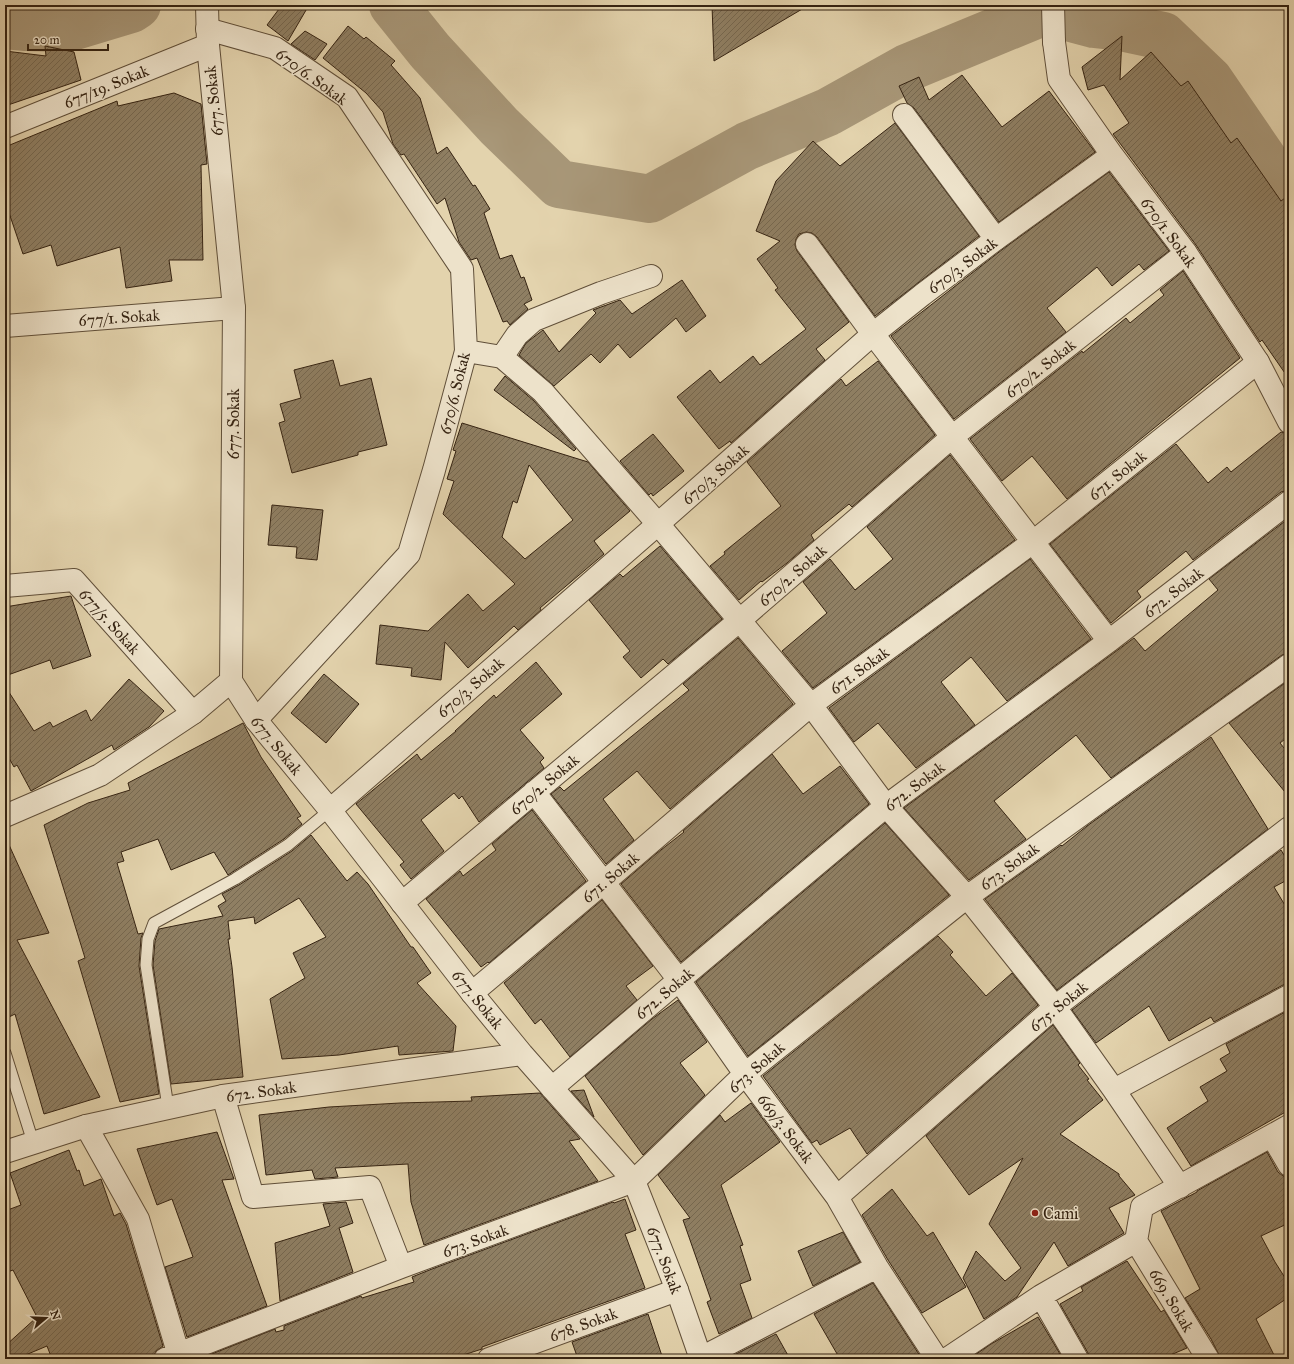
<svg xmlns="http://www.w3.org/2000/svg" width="1294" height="1364" font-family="'IM FELL Great Primer',serif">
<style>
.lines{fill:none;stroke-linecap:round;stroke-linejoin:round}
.river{stroke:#a89778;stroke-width:48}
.building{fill:url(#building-hatch);stroke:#352312;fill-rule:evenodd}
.service-casing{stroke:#604f39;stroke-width:13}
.minor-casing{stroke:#604f39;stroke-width:24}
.tertiary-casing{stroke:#604f39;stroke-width:24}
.service{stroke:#ede2ca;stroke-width:11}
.minor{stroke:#ede2ca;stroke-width:22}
.tertiary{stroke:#ede2ca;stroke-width:22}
.poi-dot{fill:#8f2418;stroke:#ede2ca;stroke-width:1.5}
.labels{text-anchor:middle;stroke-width:3;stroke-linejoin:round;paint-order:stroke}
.street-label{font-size:16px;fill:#352312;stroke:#ede2ca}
.poi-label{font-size:16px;fill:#352312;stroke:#ede2ca;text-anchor:start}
</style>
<defs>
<pattern id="building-hatch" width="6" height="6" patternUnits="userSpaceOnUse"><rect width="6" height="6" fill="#8f7f63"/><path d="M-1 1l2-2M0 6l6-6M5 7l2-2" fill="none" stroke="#766850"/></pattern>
</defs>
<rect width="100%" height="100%" fill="#e3d3ad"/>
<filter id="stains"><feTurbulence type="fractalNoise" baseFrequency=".005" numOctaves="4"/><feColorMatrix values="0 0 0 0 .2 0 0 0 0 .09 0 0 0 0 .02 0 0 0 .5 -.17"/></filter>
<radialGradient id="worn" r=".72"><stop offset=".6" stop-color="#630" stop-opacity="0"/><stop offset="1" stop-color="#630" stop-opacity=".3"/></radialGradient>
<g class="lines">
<path class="river" d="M393,5l37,46 69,75 60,58 91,15 97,-53 81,-34 79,-44 138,-57 49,13 27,3 42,9 46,44 65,95 15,17
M5,25l21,2 42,1 63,-19 6,-4"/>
</g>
<path class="building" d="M282,5h27l-21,36 -21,-16z
M712,5h97l-95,56z
M348,26l16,13 2,-2 29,24 -4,4 29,33 17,56 10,-7 26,39 2,-1 15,24 -6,4 16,46 12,-4 9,23 3,-1 8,23 -8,4 4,5 -18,16 -3,-4 -4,1 -26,-64 -6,2 -12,-18 -14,-44 -8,6 -33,-50 -3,1 -8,-11 -10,-32 -17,-19 -43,-35z
M305,31l22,13 -12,16 -24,-16z
M1122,36l-2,44 31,-28 30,34 7,-5 43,62 6,-5 44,63 8,-6v184l-27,-39 -2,2 -64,-97 -83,-111 16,-11 -25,-38 -16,5 -6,-23z
M45,46l29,6 7,28 -76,26v-55l41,5z
M962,75l40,52 47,-36 46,61 -96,70 -85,-114 -7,-5 -8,-17 20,-9 10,23z
M174,93l27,11 6,60 -6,1 2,95h-34l3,21 -46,7 -6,-41 -63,19 -6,-21 -28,9 -18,-53v-54l112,-46 1,5z
M895,123l84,113 -104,80 -58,-79 -5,-4 -6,-1 -7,2 -3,5 -1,6 2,6 52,71 -33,27 9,11 -94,83 -1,-2 -11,8 -42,-52 33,-27 10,13 33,-27 7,9 46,-36 -31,-39 3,-2 -21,-29 23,-18 -24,-10 20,-50 37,-40 27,25z
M1109,172l60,79 -25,19 -5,-6 -27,22 -15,-19 -50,41 19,24 -112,87 -63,-83 112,-87z
M1183,271l57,87 -173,141 -35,-43 -30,25 -32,-42 112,-88 1,2 43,-35 4,5 34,-28 -4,-5z
M682,280l24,36 -20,16 -10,-14 -46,40 -12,-14 -18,19 -9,-9 -37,32 -35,-31 7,-12 17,-13 16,22 37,-39 -3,-3 27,-10 12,14z
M333,360l7,26 31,-8 16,67 -29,7v3l-66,18 -13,-50 6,-2 -5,-17 21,-6 -7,-28z
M878,361l57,74 -83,72 -3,-3 -38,31 3,5 -27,23 -25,19 -1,-1 -22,19 -29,-34 15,-12 -1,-2 57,-46 -34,-44 94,-83 5,7z
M505,376l29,25 42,48 -2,2 -80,-61z
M462,423l126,39 42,49 -36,30 10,13 -64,54 1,2 -23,20 -4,-4 -46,42 -23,-26 -4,38 -30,-4 1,-8 -36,-4 4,-39 48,6 40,-37 15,17 32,-27 -72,-70 11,-33 -7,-2 9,-28 -3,-1zM529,465l44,55 -48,39 -23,-22 11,-36 4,2z
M1281,432l8,2v56l-8,2 -88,68 -7,-9 -49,40 4,6 -30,26 -61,-79 126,-100 32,39 19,-16 4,5z
M653,434l31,37 -31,25 -2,-3 -2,2 -29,-34z
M950,455l65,85 -202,148 -31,-37 45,-38 -24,-31 27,-23 25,31 38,-31 -26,-32z
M272,505l51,5 -6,50 -21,-2 1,-11 -29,-2z
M1289,518v135l-7,2 -171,123 -35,-43 -82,66 32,38 -57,41 -65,-72 230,-170 11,13 73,-61 -9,-11z
M660,546l62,73 -54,45 -5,-5 -22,19 -18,-21 7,-6 -41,-51 31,-26 3,3z
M1030,559l61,80 -84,62 -36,-44 -30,25 34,43 -59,43 -38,-45 -24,19 -25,-34z
M71,596l20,60 -38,13 -3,-9 -45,16v-69z
M738,638l55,66 -123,105 -33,-38 -34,28 31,41 -28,24 -55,-70 9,-7 4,4 125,-101 -6,-6z
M536,662l26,32 -42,36 24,28 -4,4 4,6 -65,54 -17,-26 -3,3 -5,-6 -33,27 23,31 -33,28 -11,-14 4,-3 -48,-58 61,-50 4,6 35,-29h-1l39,-36 2,3z
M324,674l35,30 -33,39 -35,-30z
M129,679l35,32 -15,16 -35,23 -2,-5 -81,46 -14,-26 -3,2 -9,-16v-65l29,45 16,-9 3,5 33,-17 5,11z
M1289,680v56l-9,7 9,11v43l-60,-74z
M243,723l18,34 40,59 -4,2 5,6 -18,15 -56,36 -14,-23 -43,18 -13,-31 -37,13 3,9 -7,2 21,71 5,-1 -2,5 -2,28 20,128 -39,8 -42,-141 7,-3 -41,-133 44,-22 42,-13 -2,-7z
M1211,737l57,92 -211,161 -72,-91 76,-54 1,1 25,-20z
M772,754l31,40 37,-28 29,38 -188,158 -60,-78 36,-31 27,-21 -1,-1z
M532,810l54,71 -97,82 -1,-1 -7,5 -55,-68 34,-28 3,5 33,-26 -4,-6z
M885,823l64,72 -201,161 -52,-74z
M311,835l36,46 10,-9 11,12 43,63h2l18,26 -14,10 39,43 -3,25 -54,4 -1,-9 -59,9 -57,4 -12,-60 35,-21 -12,-25 33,-16 -27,-39 -44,26 -1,-7 -26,4 2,18h-2l4,28 11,110 -72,7 -18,-119 2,-24 4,-12 64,-13 -5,-10 8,-5 -4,-7 17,-9 53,-34z
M5,836l44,97 -32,7 83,157 -56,17 -29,-100 -10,5z
M1281,850l8,13v16l-15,8 15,25v72l-6,1 -69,37 -3,-5 -42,24 -20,-35 -53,37 -24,-33z
M602,900l51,66 -27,20 11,14 -67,57 -29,-38 -6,5 -31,-41z
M938,936l15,16 -3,3 36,41 26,-23 26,32 -171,149 -17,-26 -30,17 -3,-5 -5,3 -49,-67z
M678,1000l29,42 -27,21 25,32 -62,60 -58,-79 67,-57z
M1289,1010v100l-98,56 -24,-38 41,-27 -8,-14 27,-16 -7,-12 10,-6 -4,-9z
M1053,1025l27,38 -2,2 11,14 -2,1 16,20 -43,34 59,40v2l16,19 -26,13 15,25 -56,33 -14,-24 -37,55 -33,22 -21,-41 13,-27 29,30 16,-13 -32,-44 34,-66 -54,37 -43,-59z
M584,1090l10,27 -23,-26z
M540,1093l40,46 -11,2 29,40 -174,64 -13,-43 -3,-38 -73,4 3,9 -23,2 -3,-9 -46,5 -7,-60 70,-8 71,-4 72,-2 -1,-4z
M751,1103l29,39 -59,43 22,60 -3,1 11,34 -11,4 12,34 -33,16 -12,-32 4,-2 -28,-80 7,-2 -32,-43 62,-60 5,7z
M217,1132l17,47 -12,1 45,126 -80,31 -22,-70 28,-10 -21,-58 -15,6 -20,-56z
M69,1150l8,21 2,-1 5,16 17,-7 13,37 6,-3 6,11 37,122 -7,5 -3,8h-101l-5,-13 -31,13h-11v-13l32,-29 -24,-47 -8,3v-62l16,-6 -11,-32z
M1267,1152l11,20 5,4 5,1 1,2v44l-28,13 14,26 14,22v13l-33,22 20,40h-55l-10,-20 -26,-41 15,-9 -39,-78 36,-19v-1l7,-4z
M892,1189l35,47 6,-4 33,55 -44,26 -34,-53 -26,-45z
M625,1199l11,31 -11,4 20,54 -163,59v2l-31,10h-252l76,-30 1,3 8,-2v-4l77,-30 1,2 52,-16 -2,-5 20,-8 181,-67 1,1z
M346,1202l7,21 -14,5 14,44 -73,29 -5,-58 55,-17 -7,-22z
M843,1232l17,30 -47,24 -15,-35z
M1127,1261l34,51 3,-2 23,38 -26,11h-72l-1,-6 -28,-49 23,-13 -2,-4z
M873,1283l49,76h-82l-26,-45z
M648,1314l15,45h-85l-6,-17z
M1038,1317l25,42h-94l22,-15z
M776,1334l14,25h-62v-1z"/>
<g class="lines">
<g class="service-casing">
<path id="service" d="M5,1053l28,89
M168,1107l-22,-142 2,-26 6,-16 81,-44 53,-34 42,-35"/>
</g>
<g class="minor-casing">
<path id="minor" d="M1053,5l1,37
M207,29l68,19 72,49 115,172 4,82 -32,119 -25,84 -153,166
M904,115l92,124
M807,244l66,90 236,307
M5,326l229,-18
M466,351l36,6 41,35 115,132 153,181 75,101 81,91 88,110 59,83 66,97
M502,357l15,-22 17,-15 67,-27 50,-17
M5,586l69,-6 119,133
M534,792l145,188 66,94 92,123 40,70 60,92
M402,903l338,-283 212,-183 234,-184
M472,993l131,-110 208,-178 222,-163 225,-180
M552,1088l127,-108 207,-174 223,-165 180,-139
M1114,1090l175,-94
M223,1096l30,101 117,-10 31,80
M86,1126l52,93 42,140
M1272,1136l17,29
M837,1197l218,-190 234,-179
M1136,1241l72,118
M1041,1296l36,63
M701,1358l176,-91
M165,1359l236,-92 233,-86 111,-107 222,-177 322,-232
M489,1359l188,-69
M947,1359l94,-63 95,-55 6,-34 147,-81"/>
</g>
<g class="tertiary-casing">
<path id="tertiary" d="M207,5l1,40 26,263 -3,373 25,39 74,90 142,183 50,61 112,127 43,109 24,69
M1054,42l5,37 53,76 74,98 72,109 31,60
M5,127l203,-82
M330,810l328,-286 215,-190 49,-39 74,-56 116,-84
M5,816l95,-41 93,-62 38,-32
M5,1152l81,-26 137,-30 299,-42"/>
</g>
<use href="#service" class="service"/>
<use href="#minor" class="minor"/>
<use href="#tertiary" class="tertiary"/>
</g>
<circle class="poi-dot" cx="1035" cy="1213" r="4"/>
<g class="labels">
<g class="street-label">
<text transform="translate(312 76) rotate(36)" y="6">670/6. Sokak</text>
<text transform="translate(106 86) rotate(-22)" y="6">677/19. Sokak</text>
<text transform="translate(213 101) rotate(-96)" y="6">677. Sokak</text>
<text transform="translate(1169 232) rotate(54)" y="6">670/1. Sokak</text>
<text transform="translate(962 265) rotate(-37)" y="6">670/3. Sokak</text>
<text transform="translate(119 317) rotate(-4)" y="6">677/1. Sokak</text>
<text transform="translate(1040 368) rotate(-38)" y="6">670/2. Sokak</text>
<text transform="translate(454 393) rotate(-76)" y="6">670/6. Sokak</text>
<text transform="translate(233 424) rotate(-90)" y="6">677. Sokak</text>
<text transform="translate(715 474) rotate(-41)" y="6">670/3. Sokak</text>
<text transform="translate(1117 475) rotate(-39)" y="6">671. Sokak</text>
<text transform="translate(792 575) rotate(-41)" y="6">670/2. Sokak</text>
<text transform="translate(1173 592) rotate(-38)" y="6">672. Sokak</text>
<text transform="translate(110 621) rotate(48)" y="6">677/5. Sokak</text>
<text transform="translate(859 670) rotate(-36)" y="6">671. Sokak</text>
<text transform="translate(470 687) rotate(-41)" y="6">670/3. Sokak</text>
<text transform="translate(277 745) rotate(51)" y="6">677. Sokak</text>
<text transform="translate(544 784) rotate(-40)" y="6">670/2. Sokak</text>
<text transform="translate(914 786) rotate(-37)" y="6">672. Sokak</text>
<text transform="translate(1009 866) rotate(-36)" y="6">673. Sokak</text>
<text transform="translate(610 877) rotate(-40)" y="6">671. Sokak</text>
<text transform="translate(664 993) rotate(-40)" y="6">672. Sokak</text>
<text transform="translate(478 999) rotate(51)" y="6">677. Sokak</text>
<text transform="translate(1058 1006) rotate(-39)" y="6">675. Sokak</text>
<text transform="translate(756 1067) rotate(-41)" y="6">673. Sokak</text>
<text transform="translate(261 1091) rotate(-8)" y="6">672. Sokak</text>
<text transform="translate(786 1128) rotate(53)" y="6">669/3. Sokak</text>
<text transform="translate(475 1240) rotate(-20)" y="6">673. Sokak</text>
<text transform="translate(665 1260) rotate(69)" y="6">677. Sokak</text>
<text transform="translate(1172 1300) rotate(59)" y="6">669. Sokak</text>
<text transform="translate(583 1324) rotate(-20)" y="6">678. Sokak</text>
</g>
<g class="poi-label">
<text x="1043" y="1219">Cami</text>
</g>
</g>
<rect width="1294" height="1364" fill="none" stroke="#e3d3ad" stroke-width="20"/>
<rect x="6" y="6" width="1282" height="1352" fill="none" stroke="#352312" stroke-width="2"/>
<rect x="10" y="10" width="1274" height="1344" fill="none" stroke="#352312"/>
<g transform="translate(46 1318) rotate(71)" stroke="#ede2ca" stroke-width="3" paint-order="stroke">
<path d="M0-3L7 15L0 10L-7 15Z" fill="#352312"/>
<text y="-6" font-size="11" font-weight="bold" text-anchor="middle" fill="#352312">N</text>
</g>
<path d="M28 44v6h80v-6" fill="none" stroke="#352312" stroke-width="2"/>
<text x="34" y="44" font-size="12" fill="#352312" stroke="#ede2ca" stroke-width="3" paint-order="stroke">20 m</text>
<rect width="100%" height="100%" filter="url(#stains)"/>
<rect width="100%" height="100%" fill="url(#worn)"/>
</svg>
